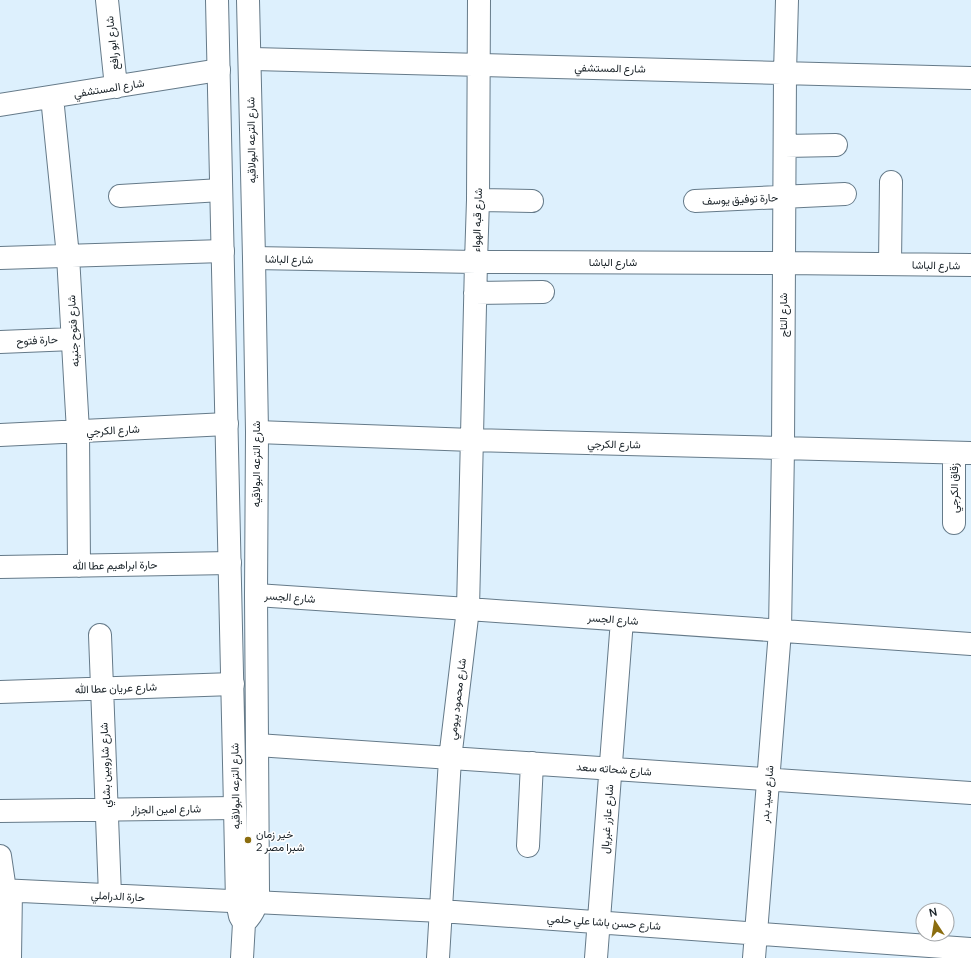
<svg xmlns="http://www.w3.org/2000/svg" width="971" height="958" font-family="Manrope,Vazirmatn,sans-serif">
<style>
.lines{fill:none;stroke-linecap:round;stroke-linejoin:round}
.minor-casing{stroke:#657a89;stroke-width:24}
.major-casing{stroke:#657a89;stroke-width:24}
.minor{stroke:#fff;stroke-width:22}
.major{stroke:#fff;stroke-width:22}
.poi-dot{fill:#8b6d0f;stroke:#fff;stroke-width:1.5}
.labels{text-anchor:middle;stroke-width:3;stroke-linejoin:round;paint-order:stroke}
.street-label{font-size:11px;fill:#161f25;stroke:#fff}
.poi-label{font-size:11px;fill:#161f25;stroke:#fff;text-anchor:start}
</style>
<rect width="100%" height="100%" fill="#ddf0fd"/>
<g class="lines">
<g class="minor-casing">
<path id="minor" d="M107,0l9,87
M250,59l721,19
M52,97l16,159 10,175 1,135
M0,105l219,-35
M785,146l51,-1
M120,196l101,-6
M478,200l54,1
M695,201l150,-7
M0,258l223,-7
M254,258l222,4 307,1 188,2
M890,264l1,-82
M475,293l68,-1
M0,342l73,-3
M257,432l215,8 499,13
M0,435l227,-11
M954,523v-70
M0,567l230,-4
M256,595l212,14 503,35
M100,635l10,260
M0,692l233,-8
M257,745l714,48
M0,811l235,-3
M528,846l4,-83
M0,856l5,34
M0,890l441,21 530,38
M10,958l1,-68
M438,958l12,-199 18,-150 8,-347 2,-62 1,-200
M596,958l26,-338
M754,958l26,-327 3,-183 2,-375 2,-73"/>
</g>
<g class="major-casing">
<path id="major" d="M217,0l18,808 2,94 3,14 4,7 -2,35
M244,923c10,-10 13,-18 14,-32l-2,-296 1,-163 -3,-174 -6,-258"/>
</g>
<use href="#minor" class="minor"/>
<use href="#major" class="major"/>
</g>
<circle class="poi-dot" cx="248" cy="840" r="4"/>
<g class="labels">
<g class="street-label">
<text transform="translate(112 43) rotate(-96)" y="4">شارع ابو رافع</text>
<text transform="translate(610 68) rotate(1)" y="4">شارع المستشفي</text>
<text transform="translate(109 88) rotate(-9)" y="4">شارع المستشفي</text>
<text transform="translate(251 140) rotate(-91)" y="4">شارع الترعه البولاقيه</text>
<text transform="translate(740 199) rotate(-3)" y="4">حارة توفيق يوسف</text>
<text transform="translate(477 220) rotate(-88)" y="4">شارع قبه الهواء</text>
<text transform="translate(289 259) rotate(1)" y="4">شارع الباشا</text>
<text x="613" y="266">شارع الباشا</text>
<text transform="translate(936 265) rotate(1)" y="4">شارع الباشا</text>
<text transform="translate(783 315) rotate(-90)" y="4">شارع التاج</text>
<text transform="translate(73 331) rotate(-93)" y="4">شارع فتوح جنينه</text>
<text transform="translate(37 340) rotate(-3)" y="4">حارة فتوح</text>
<text transform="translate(113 430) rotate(-3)" y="4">شارع الكرجي</text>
<text transform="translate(614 444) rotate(1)" y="4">شارع الكرجي</text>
<text transform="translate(256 464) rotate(-90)" y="4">شارع الترعه البولاقيه</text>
<text transform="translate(954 488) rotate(-90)" y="4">زقاق الكرجي</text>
<text transform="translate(115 565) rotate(-1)" y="4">حارة ابراهيم عطا الله</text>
<text transform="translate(290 597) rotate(4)" y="4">شارع الجسر</text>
<text transform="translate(613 619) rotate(4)" y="4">شارع الجسر</text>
<text transform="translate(116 688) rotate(-2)" y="4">شارع عريان عطا الله</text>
<text transform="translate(457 699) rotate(-83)" y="4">شارع محمود بيومي</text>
<text transform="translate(105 765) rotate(-92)" y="4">شارع شاروبين بشاي</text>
<text transform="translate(614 769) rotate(4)" y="4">شارع شحاته سعد</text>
<text transform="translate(235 786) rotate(-91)" y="4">شارع الترعه البولاقيه</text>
<text transform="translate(767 794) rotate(-85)" y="4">شارع سيد بدر</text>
<text transform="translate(166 809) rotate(-1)" y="4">شارع امين الجزار</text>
<text transform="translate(607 819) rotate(-86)" y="4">شارع عازر غبريال</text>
<text transform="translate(118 896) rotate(3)" y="4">حارة الدراملي</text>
<text transform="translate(604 922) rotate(4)" y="4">شارع حسن باشا علي حلمي</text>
</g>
<g class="poi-label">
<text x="256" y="838">خير زمان<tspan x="256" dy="13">شبرا مصر 2</tspan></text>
</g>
</g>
<g transform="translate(935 922) rotate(348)"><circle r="19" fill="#ffffff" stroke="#a2a5a8"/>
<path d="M0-3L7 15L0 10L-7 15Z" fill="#8b6d0f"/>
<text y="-6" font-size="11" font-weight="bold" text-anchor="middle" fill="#161f25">N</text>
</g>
</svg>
